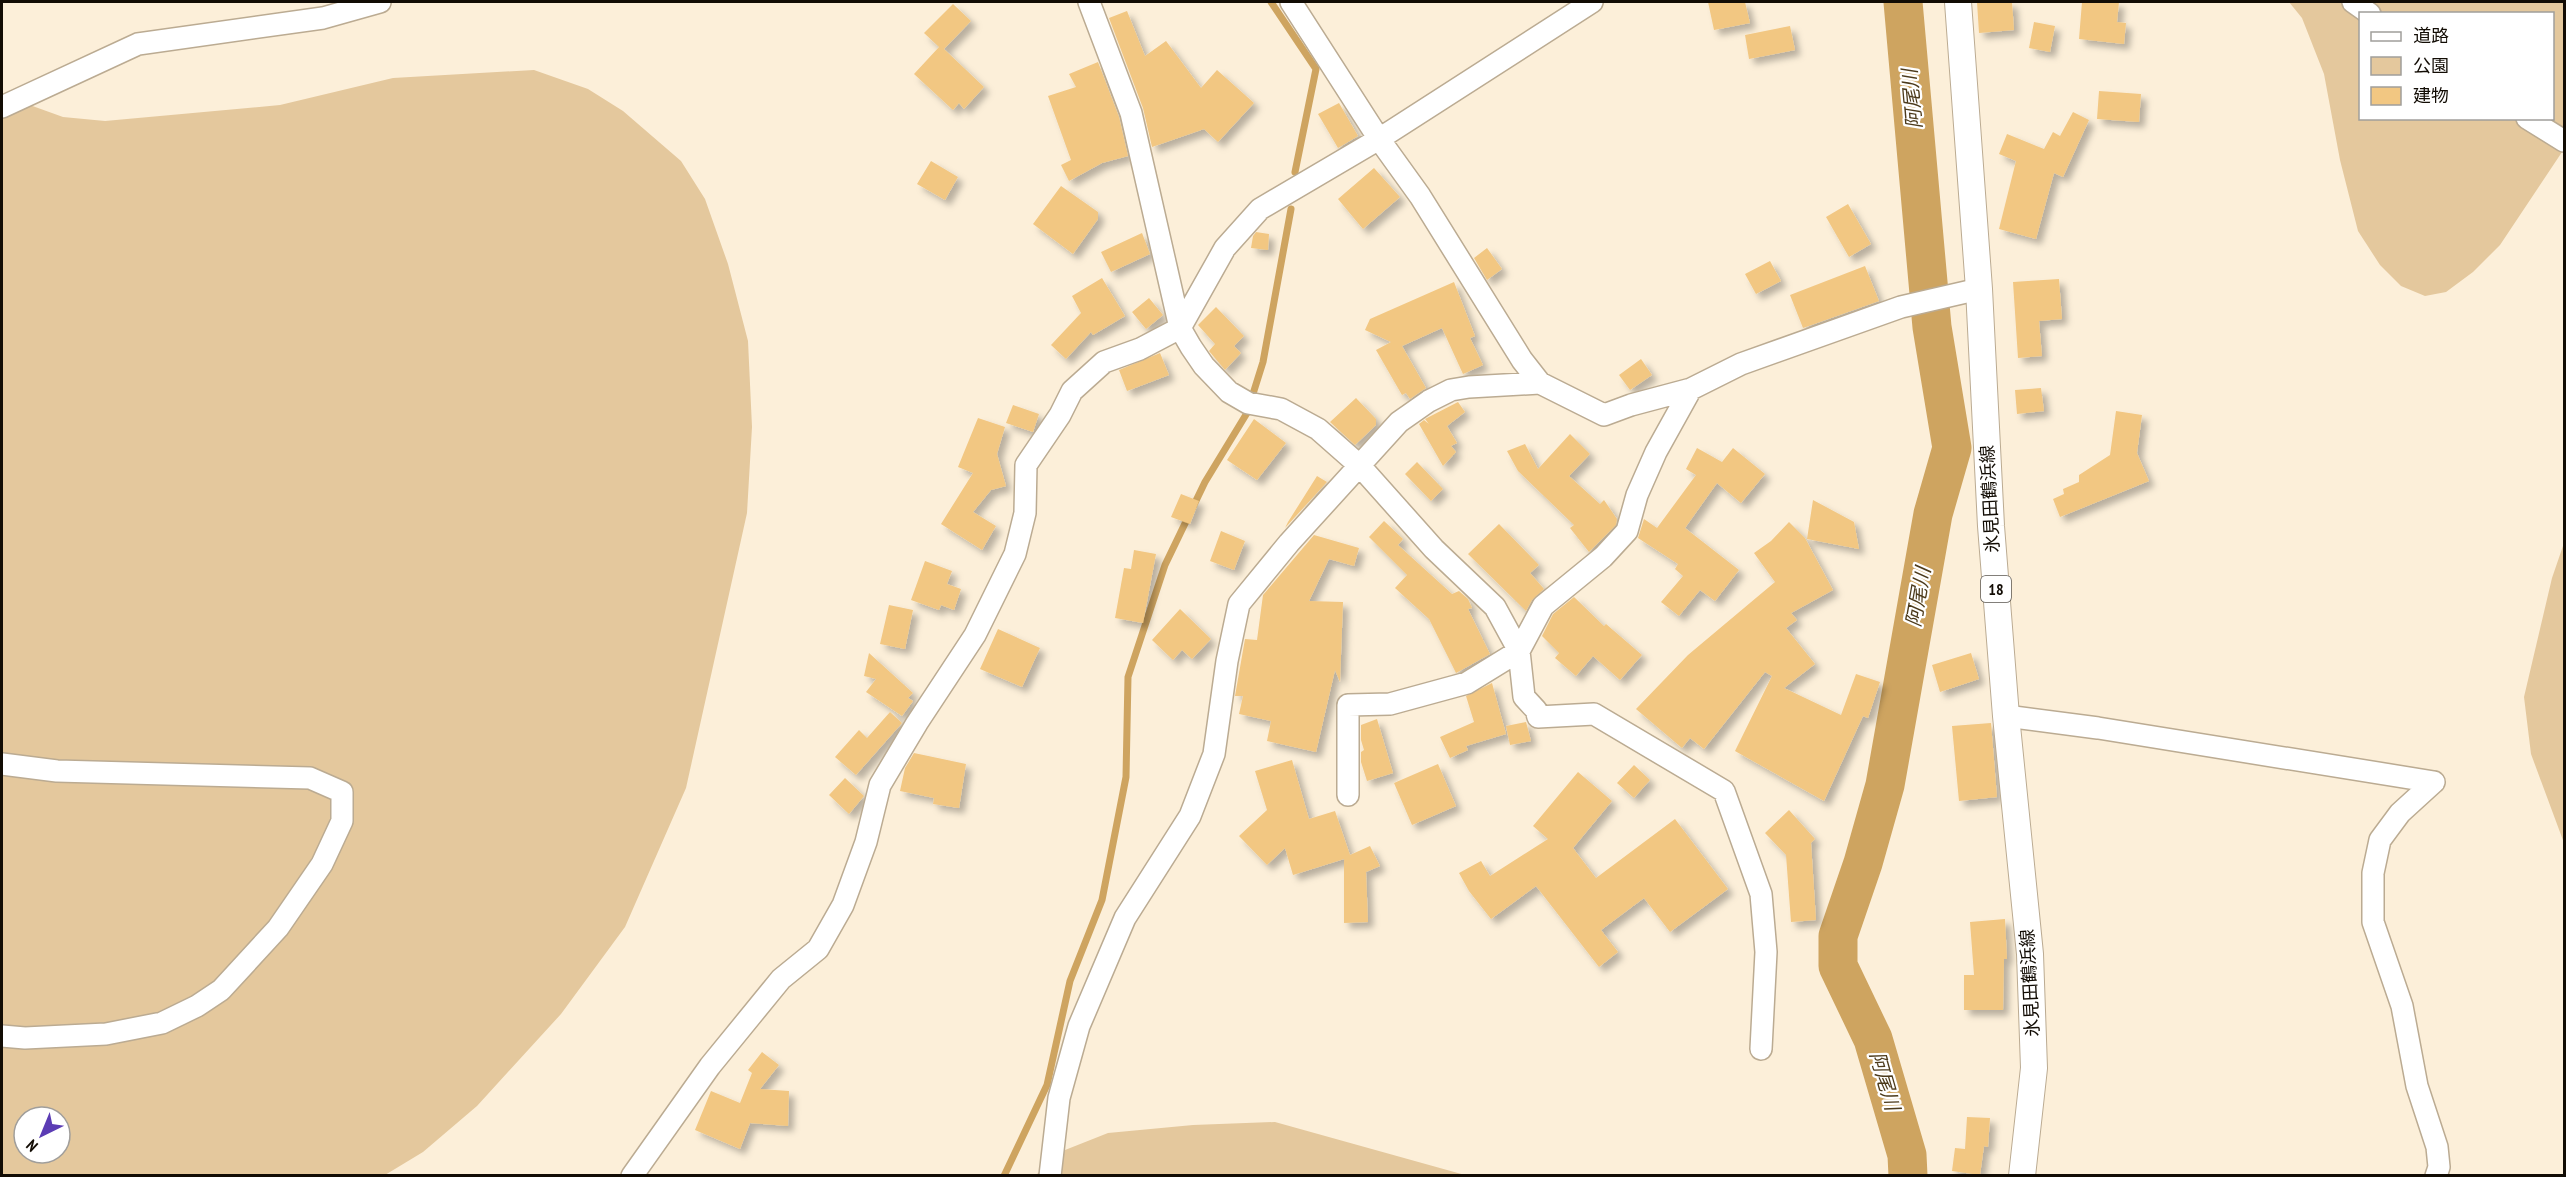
<svg xmlns="http://www.w3.org/2000/svg" width="2566" height="1177" font-family="'PT Sans Narrow','Noto Sans JP',sans-serif">
<style>
.green{fill:#e4c89d;fill-rule:evenodd}
.lines{fill:none;stroke-linecap:round;stroke-linejoin:round}
.stream{stroke:#cea460;stroke-width:7}
.river{stroke:#cea460;stroke-width:39}
.building{fill:#f2c782;filter:url(#shadow)}
.minor-casing{stroke:#bbab92;stroke-width:24}
.major-casing{stroke:#bbab92;stroke-width:28}
.minor{stroke:#fff;stroke-width:21}
.major{stroke:#fff;stroke-width:26}
.labels{text-anchor:middle;stroke-width:4.5;stroke-linejoin:round;paint-order:stroke}
.shield{fill:#fff;stroke:#59554f;stroke-width:1.5}
.shield-label{font-size:16px;font-weight:bold;fill:#120c04}
.street-label{font-size:18px;fill:#120c04;stroke:#fff}
.water-label{font-size:20px;font-style:italic;fill:#4c3a1b;stroke:#fff}
</style>
<defs>
<filter id="shadow"><feDropShadow dx="5.5" dy="5.5" stdDeviation="3" flood-color="#0004"/></filter>
</defs>
<rect width="100%" height="100%" fill="#fcefd9"/>
<path class="green" d="M2289,2h275v147l-64,96 -27,27 -27,20 -21,4 -24,-10 -21,-21 -22,-34 -18,-71 -16,-86 -22,-56zM2360,14h192v104h-192z
M534,70l54,19 35,22 58,50 24,38 23,65 20,77 4,86 -5,86 -61,275 -61,139 -64,87 -84,92 -54,46 -38,23 -383,1v-1081l61,22 42,4 175,-16 113,-27zM24,1117h36v36h-36z
M2564,543v300l-33,-89 -7,-57 28,-119z
M1275,1122l190,53 -430,1 25,-24 48,-19 85,-8z"/>
<g class="lines">
<path class="stream" d="M1271,2l45,67 -21,103
M1004,1176l43,-91 23,-104 32,-81 24,-123 2,-100 37,-112 40,-83 42,-69 16,-51 28,-153"/>
<path class="river" d="M1903,2l29,325 20,121 -19,66 -48,271 -22,78 -25,73v30l35,73 34,116 1,21"/>
</g>
<path class="building" d="M1708,2h37l5,21 -36,7z
M1977,2h35l2,28 -35,3z
M2082,2h37l-2,20 9,1 -2,21 -45,-5z
M953,4l18,17 -27,28 40,38 -20,22 -5,-6 -6,7 -39,-36 25,-27 -15,-14z
M1127,11l18,45 21,-15 35,47 16,-18 37,33 -36,39 -14,-13 -52,18 -9,-39 -34,-90z
M2034,22l21,4 -5,26 -21,-4z
M1790,26l5,24 -46,9 -4,-24z
M1098,62l21,55 9,39 -26,7 -33,18 -8,-16 10,-5 -23,-64 28,-9 -7,-13z
M2099,91l42,3 -2,28 -42,-3z
M1339,103l19,33 -20,12 -20,-34z
M2073,112l16,8 -26,57 -9,-4 -18,66 -37,-10 17,-68 -17,-7 8,-20 37,15 9,-17 7,4z
M931,161l27,16 -13,23 -28,-16z
M1374,168l26,29 -37,32 -25,-30z
M1061,186l37,26v7l-25,35 -40,-30z
M1848,204l23,40 -22,13 -23,-40z
M1256,232l13,2 -1,16 -17,-2 2,-12z
M1142,233l8,21 -39,18 -10,-20z
M1487,248l15,21 -15,11 -13,-22z
M1770,261l11,20 -25,13 -11,-20z
M1865,266l14,35 -76,27 -13,-33z
M1102,278l23,38 -32,19 -2,-3 -25,27 -15,-14 30,-32 -9,-17z
M2059,279l3,40 -23,2 3,35 -24,2 -5,-76z
M1454,282l21,54 -5,2 13,27 -20,9 -21,-46 -40,18 24,42 -16,11 -4,-6 -4,2 -26,-45 15,-8 -26,-12 5,-11z
M1149,298l14,17 -17,14 -14,-17z
M1216,307l28,29 -10,10 7,7 -16,17 -16,-19 6,-7 -17,-19z
M1160,353l9,22 -42,16 -8,-21z
M1641,359l11,16 -22,15 -11,-15z
M2041,388l3,23 -27,3 -2,-24z
M1356,398l20,21v6l-21,20 -25,-23z
M1458,402l7,10 -18,14 10,17 -6,3 5,6 -13,14 -24,-42 5,-4 5,4 -4,-5z
M1013,405l26,9 -6,18 -27,-9z
M2116,411l26,4 -5,38 12,28 -89,36 -7,-18 11,-5 -1,-5 16,-7v-7l31,-20z
M978,418l27,9 -8,27 9,32 -15,4 -18,22 23,14 -14,24 -41,-26 32,-51 -15,-6z
M1254,419l32,24 -29,37 -30,-20z
M1570,434l20,20 -21,22 31,28 4,-4 13,19 -1,6 -27,27 -19,-24 4,-3 -56,-54 -11,-20 18,-7 13,25z
M1697,448l25,14 11,-14 32,26 -24,29 -24,-20 -32,45 54,42 -24,31 -15,-11 -21,26 -18,-14 22,-26 -8,-7 3,-5 -40,-26 6,-19 13,9 39,-53 -10,-6z
M1417,462l26,27 -12,12 -26,-27z
M1317,476l10,6 -42,46 3,-6z
M1181,494l18,7 -9,23 -19,-7z
M1813,500l41,22 5,27 -52,-10z
M1384,521l19,18 -5,6 54,49 7,-3 9,8 4,9 -4,1 22,45 -34,19 -27,-54 -34,-31 12,-13 -38,-38z
M1789,522l16,16 28,52 -42,23 6,7 -11,8 29,36 -31,24 57,27 15,-41 24,8 -12,36 -5,-2 -39,85 -89,-50 37,-75 -7,-4 -61,77 -14,-11 -8,10 -46,-39 52,-54 87,-73 -21,-29 17,-12z
M1499,524l40,41 -9,8 14,16 -12,11 -6,11 -58,-57z
M1221,531l24,10 -11,29 -24,-9z
M1314,535l45,13 -5,18 -25,-7 -20,42 34,1 -3,80 -5,-12 -19,82 -49,-11 4,-20 -32,-7 4,-18h-8l10,-57 12,1 6,-45z
M1134,550l22,4 -13,69 -28,-5 9,-50 7,1z
M925,561l27,10 -5,13 14,5 -7,21 -13,-5 -2,5 -28,-10z
M1574,597l30,29 2,-2 36,31 -22,25 -27,-24 -17,20 -21,-18 4,-5 -17,-17 11,-22z
M889,605l24,5 -8,39 -25,-5z
M1180,609l31,30 -19,20 -10,-9 -9,10 -21,-20z
M998,629l42,19 -18,39 -42,-18z
M869,653l44,40 -5,5 5,3 -11,15 -36,-24 10,-13 -12,-3z
M1971,653l8,26 -39,13 -8,-27z
M1492,683l14,51 -40,12 2,4 -18,8 -10,-21 34,-15 -8,-26z
M890,712l12,11 -46,52 -21,-18 24,-27 8,8z
M1377,719l16,54 -26,8 -6,-19v-10l3,-2 -3,-10v-15z
M1526,722l5,19 -21,4 -4,-19z
M1991,723l6,74 -38,4 -7,-75z
M914,753l52,11 -7,44 -26,-4 1,-6 -34,-7 5,-23z
M1292,760l17,59 26,-8 15,44 20,-9 10,20 -14,6 2,50 -24,1v-64l-51,16 -8,-27 -18,17 -28,-29 28,-26 -12,-39z
M1438,764l18,42 -44,19 -18,-42z
M1634,765l16,15 -16,18 -17,-15z
M1578,772l34,29 -39,47 23,30 79,-59 53,70 -58,43 -26,-34 -43,32 17,22 -19,15 -63,-81 -45,33 -22,-28 -10,-18 22,-12 9,15 58,-37 -15,-13z
M845,778l19,18 -15,18 -20,-19z
M1789,810l26,29 -4,4 5,77 -25,2 -5,-67 -21,-22z
M2005,919l2,40h-3l-1,51h-39v-35h10l-4,-53z
M762,1052l17,13 -19,24 29,2 -1,35 -38,-3 -10,26 -45,-19 16,-39 29,12 12,-30 -4,-3z
M1967,1117l23,1 -2,29 -4,-1 -4,29 -28,-4 3,-23 10,1z"/>
<g class="lines">
<g class="minor-casing">
<path id="minor" d="M1089,2l42,111 49,215 11,19 13,19 25,26 19,11 33,6 37,20 42,37 74,83 61,58 24,44 5,46 12,13 2,7 56,-3 130,77 37,103 5,58 -5,97
M1291,2l88,137 41,57 102,164 18,23 64,32 27,-10 60,-16 50,-25 160,-57 78,-18
M2353,2l17,12
M2,107l136,-63 185,-26 57,-16
M2527,118l37,23
M2006,716l92,12 336,54
M2,764l55,7 253,7 32,14v29l-20,43 -44,64 -57,62 -24,16 -35,17 -56,11 -81,4 -23,-2
M2434,782l-34,31 -20,27 -7,33v49l29,84 15,80 20,61 2,20 -3,9
M1348,795v-90l42,-1 77,-21 52,-32 24,-45 60,-49 24,-26 10,-36 19,-43 35,-63
M632,1176l78,-110 71,-87 37,-30 25,-44 23,-63 14,-57 37,-62 58,-88 40,-81 10,-41 1,-48 34,-50 12,-24 32,-29 36,-13 40,-21 45,-80 35,-39 119,-70 213,-137
M1050,1176l9,-78 20,-72 46,-108 65,-102 24,-62 13,-93 12,-57 50,-61 110,-121 30,-21 22,-11 18,-3 71,-4"/>
</g>
<g class="major-casing">
<path id="major" d="M1958,2l21,287 12,237 15,190 24,238 4,114 -12,108"/>
</g>
<use href="#minor" class="minor"/>
<use href="#major" class="major"/>
</g>
<g class="labels">
<rect class="shield" x="1981" y="576" width="30" height="26" rx="4.5"/>
<g class="shield-label">
<text x="1996" y="595">18</text>
</g>
<g class="street-label">
<text transform="translate(1990 499) rotate(-93)" y="6">氷見田鶴浜線</text>
<text transform="translate(2030 983) rotate(-93)" y="6">氷見田鶴浜線</text>
</g>
<g class="water-label">
<text transform="translate(1912 99) rotate(-95)" y="7">阿尾川</text>
<text transform="translate(1918 597) rotate(-80)" y="7">阿尾川</text>
<text transform="translate(1885 1081) rotate(74)" y="7">阿尾川</text>
</g>
</g>
<rect width="2566" height="1177" fill="none" stroke="#120c04" stroke-width="6"/>
<rect x="2359" y="12" width="195" height="108" fill="#ffffff" stroke="#a09e9b" stroke-width="1.5"/>
<rect x="2371" y="32" width="30" height="9" fill="#ffffff" stroke="#a09e9b" stroke-width="1.5"/>
<text x="2413" y="42" font-size="18" fill="#120c04">道路</text>
<rect x="2371" y="57" width="30" height="18" fill="#e4c89d" stroke="#a09e9b" stroke-width="1.5"/>
<text x="2413" y="72" font-size="18" fill="#120c04">公園</text>
<rect x="2371" y="87" width="30" height="18" fill="#f2c782" stroke="#a09e9b" stroke-width="1.5"/>
<text x="2413" y="102" font-size="18" fill="#120c04">建物</text>
<g transform="translate(42 1135) rotate(223)"><circle r="28" fill="#ffffff" stroke="#a09e9b" stroke-width="1.5"/>
<path d="M0-4.5L10 22L0 15L-10 22Z" fill="#5b3cb4"/>
<text y="-9" font-size="16" font-weight="bold" text-anchor="middle" fill="#120c04">N</text>
</g>
</svg>
